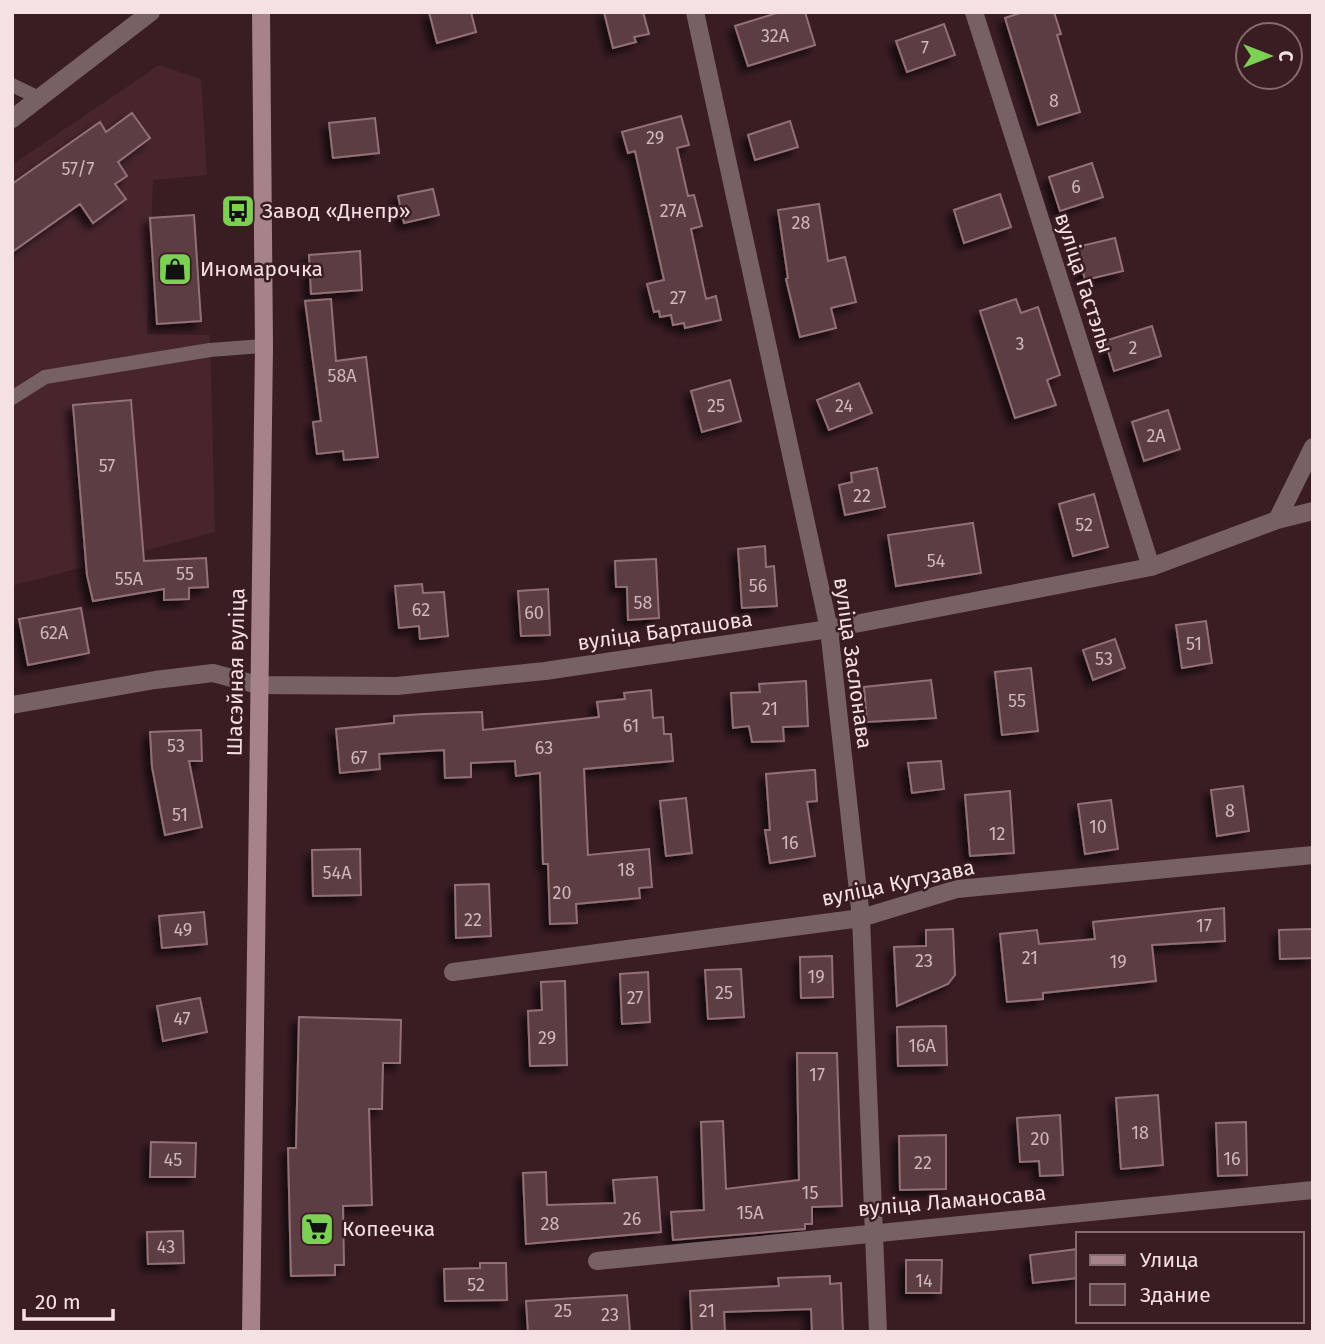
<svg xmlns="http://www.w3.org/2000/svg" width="1325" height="1344" font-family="'Fira Sans',sans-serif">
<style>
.built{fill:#48252d}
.building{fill:#5b3c42;stroke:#937077;stroke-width:2;filter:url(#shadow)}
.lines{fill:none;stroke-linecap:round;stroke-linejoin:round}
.service{stroke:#786165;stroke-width:14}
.minor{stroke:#786165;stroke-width:18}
.tertiary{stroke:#786165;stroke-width:18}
.secondary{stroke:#a68289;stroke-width:18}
.labels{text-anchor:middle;stroke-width:5;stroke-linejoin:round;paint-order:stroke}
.number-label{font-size:18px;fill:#ceb8bc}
.poi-label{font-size:21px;fill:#f5e1e4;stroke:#391d23;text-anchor:start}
.street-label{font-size:21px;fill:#f5e1e4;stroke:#391d23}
</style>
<defs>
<filter id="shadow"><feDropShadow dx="-6" dy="6" stdDeviation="3.5" flood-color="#0009"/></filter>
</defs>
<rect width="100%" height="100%" fill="#391d23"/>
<path class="built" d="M159,65l42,14 6,96 -54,5 -6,154 63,1 5,197 -203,54v-421z"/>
<path class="building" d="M429,12h42l5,20 -39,11z
M604,12h39l6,22 -15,3 2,5 -23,6z
M780,12h25l10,33 -67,21 -13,-40z
M1023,12h31l7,22 -4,1 23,77 -42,13 -33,-107z
M944,24l11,31 -48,17 -11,-31z
M132,113l18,25 -32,24 9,14 -12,8 11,15 -33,24 -13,-19 -68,48v-68l88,-62 6,10z
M681,116l8,29 -12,3 11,48 6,-1 8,31 -11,3 15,70 10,-3 5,24 -36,8 -1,-5 -11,2 -2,-10 -11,2 -1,-6 -5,1 -7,-28 17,-4 -29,-129 -7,2 -6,-21z
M375,118l4,35 -46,5 -4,-35z
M790,121l8,26 -43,13 -7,-25z
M1092,163l11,34 -43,14 -11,-34z
M433,189l6,26 -35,8 -6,-27z
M1000,194l11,33 -47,16 -10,-33z
M819,204l9,57 17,-4 11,45 -25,6 5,20 -36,9 -14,-58 2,-1 -10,-68z
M194,215l7,106 -44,3 -7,-106z
M1115,238l8,33 -38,9 -8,-33z
M360,251l2,39 -51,4 -2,-39z
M331,299l5,62 30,-4 12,100 -34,3 -1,-9 -26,3 -4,-32 8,-1 -16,-120z
M1016,299l5,14 17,-6 22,68 -13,5 9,25 -41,13 -35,-107z
M1152,326l9,30 -47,15 -9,-30z
M730,380l11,41 -39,11 -11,-41z
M859,383l13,30 -43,17 -12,-30z
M131,400l13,161 62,-3 2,29 -19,1v11l-25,1v-11l-71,12 -6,-26 -14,-170z
M1168,410l12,39 -36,12 -12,-39z
M877,468l8,39 -40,8 -6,-30 13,-3 -1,-9z
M1094,494l14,53 -35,9 -14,-52z
M973,523l8,50 -85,13 -8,-51z
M765,546l1,21 8,-1 3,40 -35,2 -4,-59z
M656,559l3,59 -31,2 -1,-33h-11l-1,-26z
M422,584l1,9 21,-1 4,44 -28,3 -1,-13 -20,2 -4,-42z
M548,589l2,46 -29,1 -3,-45z
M81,608l8,45 -61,12 -9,-46z
M1206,621l6,42 -30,5 -6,-43z
M1115,639l10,29 -32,12 -10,-30z
M1031,668l7,63 -36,4 -7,-63z
M931,680l5,38 -69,4 -3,-35z
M806,681l2,45 -25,1 1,14 -32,1 -3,-16 -16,2 -2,-35 29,-1 -1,-8z
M651,690l2,28 10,-1 1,17h7l2,27 -89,8 4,86 61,-6 3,38 -13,1 1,10 -64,6 1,19 -27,1 -2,-60h-5l-3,-91 -24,3 -1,-15 -44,2v14l-26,1 -1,-28 -65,4 1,15 -40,4 -4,-44 58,-6v-7l30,-2 58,-2 1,18 116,-13 -2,-15 28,-3 -1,-6z
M201,730l1,31h-13l13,66 -37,8 -13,-68 -2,-35z
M941,761l3,28 -32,4 -4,-30z
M812,770h3l2,31 -10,1 8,54 -45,7 -5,-33h5l-4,-56z
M1243,786l6,45 -32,5 -6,-46z
M1010,791l4,62 -44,3 -5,-61z
M686,798l6,55 -26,3 -6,-55z
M1111,800l7,49 -33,5 -7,-50z
M360,849l1,46 -48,1 -1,-46z
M489,884l2,52 -35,2 -1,-53z
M1224,908l1,33 -73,4 4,36 -113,12v6l-36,3 -7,-68 37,-4 2,14 56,-5 -2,-17z
M204,912l3,32 -45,4 -3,-32z
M953,929l2,46 -7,9 -51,22 -3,-59 32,-1v-16z
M1313,929v29l-33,1 -1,-29z
M832,956l1,41 -32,1 -1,-41z
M741,969l3,48 -36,2 -3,-49z
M648,972l2,50 -28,2 -2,-50z
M565,981l2,84 -37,1 -2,-55 14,-1 -1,-28z
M200,998l7,34 -44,9 -6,-35z
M299,1017l102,3 -1,43h-17l-1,46h-13l3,96 -29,1 1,59h-9v10l-44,1 -3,-128h8z
M946,1026l1,39 -49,1 -1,-39z
M797,1053h40l5,153 -30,1v17h-7v5l-132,11 -2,-28 33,-2 -3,-88 22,-1 3,68 73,-9z
M1158,1095l5,70 -42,4 -5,-71z
M1060,1115l3,60 -23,1 -1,-15 -19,1 -3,-44z
M1246,1122l1,53 -29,1 -2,-53z
M946,1135v54l-46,1 -1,-54z
M151,1142l45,1 -1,34h-45z
M546,1172l1,33 68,-2 -2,-23 44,-3 4,55 -135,12 -3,-71z
M183,1231l1,32 -36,1 -1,-32z
M1078,1249v29l-45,5 -3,-28z
M906,1260h36l-1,33h-35z
M480,1263h26l1,37 -62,1 -1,-32 36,-1z
M830,1276v8l11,-1 2,49h-31l-1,-23 -87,3 1,20h-33l-2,-41 89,-5 -1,-8z
M627,1295l3,37h-102l-2,-31z"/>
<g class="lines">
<path class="service" d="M12,85l29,14
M12,398l33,-21 165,-27 54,-4"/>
<path class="minor" d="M695,12l134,617 32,289 17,414
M974,12l177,555
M1277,520l36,-73
M12,705l143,-25 58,-7 45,12 139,1 148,-15 284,-42 322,-62 126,-47 36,-9
M453,972l408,-54 96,-29 356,-34
M597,1261l716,-71"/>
<path class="tertiary" d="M12,119l139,-107"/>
<path class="secondary" d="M251,1332l13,-986 -3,-334"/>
</g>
<defs>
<g id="bus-square" transform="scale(1.75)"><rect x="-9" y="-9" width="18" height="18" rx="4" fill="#7cd154" stroke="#391d23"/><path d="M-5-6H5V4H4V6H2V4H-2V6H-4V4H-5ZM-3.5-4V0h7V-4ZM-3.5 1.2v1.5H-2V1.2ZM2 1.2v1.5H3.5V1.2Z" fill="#111"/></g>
<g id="shop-square" transform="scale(1.75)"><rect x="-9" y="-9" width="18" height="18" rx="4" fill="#7cd154" stroke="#391d23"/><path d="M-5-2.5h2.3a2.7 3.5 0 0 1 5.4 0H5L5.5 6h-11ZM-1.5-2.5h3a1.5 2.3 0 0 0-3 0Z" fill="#111"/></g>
<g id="supermarket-square" transform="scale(1.75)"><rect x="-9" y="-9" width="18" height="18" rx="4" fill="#7cd154" stroke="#391d23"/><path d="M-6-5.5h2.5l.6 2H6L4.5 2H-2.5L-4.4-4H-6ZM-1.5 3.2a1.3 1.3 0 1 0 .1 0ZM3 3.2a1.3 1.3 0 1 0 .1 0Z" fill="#111"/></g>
</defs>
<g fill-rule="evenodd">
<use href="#bus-square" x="238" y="211"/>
<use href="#shop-square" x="175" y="269"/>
<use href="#supermarket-square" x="317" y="1229"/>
</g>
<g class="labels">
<g class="number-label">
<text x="775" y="42">32А</text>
<text x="925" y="54">7</text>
<text x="1054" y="107">8</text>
<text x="655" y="144">29</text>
<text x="78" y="175">57/7</text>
<text x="1076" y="193">6</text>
<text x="673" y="217">27А</text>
<text x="801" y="229">28</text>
<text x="678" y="304">27</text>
<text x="1020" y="350">3</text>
<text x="1133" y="354">2</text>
<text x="342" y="382">58А</text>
<text x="716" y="412">25</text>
<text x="844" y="412">24</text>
<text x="1156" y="442">2А</text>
<text x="107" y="472">57</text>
<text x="862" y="502">22</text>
<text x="1084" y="531">52</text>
<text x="936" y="567">54</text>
<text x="185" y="580">55</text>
<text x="129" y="585">55А</text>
<text x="758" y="592">56</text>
<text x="643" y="609">58</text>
<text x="421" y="616">62</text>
<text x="534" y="619">60</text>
<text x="54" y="639">62А</text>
<text x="1194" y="650">51</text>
<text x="1104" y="665">53</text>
<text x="1017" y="707">55</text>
<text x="770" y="715">21</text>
<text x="631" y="732">61</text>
<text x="176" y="752">53</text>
<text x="544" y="754">63</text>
<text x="359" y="764">67</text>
<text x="1230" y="817">8</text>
<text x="180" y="821">51</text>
<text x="1098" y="833">10</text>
<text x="997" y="840">12</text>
<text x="790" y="849">16</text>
<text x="626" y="876">18</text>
<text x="337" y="879">54А</text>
<text x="562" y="899">20</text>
<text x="473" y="926">22</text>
<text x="1204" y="932">17</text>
<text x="183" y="936">49</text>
<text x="1030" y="964">21</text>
<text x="924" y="967">23</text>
<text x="1118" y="968">19</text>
<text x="816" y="983">19</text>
<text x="724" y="999">25</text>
<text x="635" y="1004">27</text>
<text x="182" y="1025">47</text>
<text x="547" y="1044">29</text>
<text x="922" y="1052">16А</text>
<text x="817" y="1081">17</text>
<text x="1140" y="1139">18</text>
<text x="1040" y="1145">20</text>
<text x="1232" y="1165">16</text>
<text x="173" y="1166">45</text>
<text x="923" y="1169">22</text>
<text x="810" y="1199">15</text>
<text x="750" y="1219">15А</text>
<text x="632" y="1225">26</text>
<text x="550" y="1230">28</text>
<text x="166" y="1253">43</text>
<text x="924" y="1287">14</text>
<text x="476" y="1291">52</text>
<text x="563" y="1317">25</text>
<text x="707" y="1317">21</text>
<text x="610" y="1321">23</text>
</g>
<g class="poi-label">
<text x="262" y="218">Завод «Днепр»</text>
<text x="200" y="276">Иномарочка</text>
<text x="342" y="1236">Копеечка</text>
</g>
<g class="street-label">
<text transform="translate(1084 283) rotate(72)" y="7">вуліца Гастэлы</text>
<text transform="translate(665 631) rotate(-8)" y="7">вуліца Барташова</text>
<text transform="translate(853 663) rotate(82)" y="7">вуліца Заслонава</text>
<text transform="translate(236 672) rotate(-89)" y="7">Шасэйная вуліца</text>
<text transform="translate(898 883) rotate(-12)" y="7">вуліца Кутузава</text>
<text transform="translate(952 1201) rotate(-5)" y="7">вуліца Ламаносава</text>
</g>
</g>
<rect width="1325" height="1344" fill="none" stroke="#f5e1e4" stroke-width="28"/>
<rect x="1076" y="1232" width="228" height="91" fill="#391d23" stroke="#846b70" stroke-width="2"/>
<rect x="1090" y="1255" width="35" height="10" fill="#a68289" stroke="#846b70" stroke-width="2"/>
<text x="1140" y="1267" font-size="21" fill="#f5e1e4">Улица</text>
<rect x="1090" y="1284" width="35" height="21" fill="#5b3c42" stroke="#846b70" stroke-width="2"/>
<text x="1140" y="1302" font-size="21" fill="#f5e1e4">Здание</text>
<g transform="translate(1269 56) rotate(90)"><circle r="33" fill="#391d23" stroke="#846b70" stroke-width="2"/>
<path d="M0-5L12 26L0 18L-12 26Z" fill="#7cd154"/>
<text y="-10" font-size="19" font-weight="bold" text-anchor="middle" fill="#f5e1e4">С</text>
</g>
<path d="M24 1309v10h89v-10" fill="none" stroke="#f5e1e4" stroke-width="3.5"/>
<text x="35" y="1309" font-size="21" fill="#f5e1e4" stroke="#391d23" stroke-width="5" paint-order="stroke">20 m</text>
</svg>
